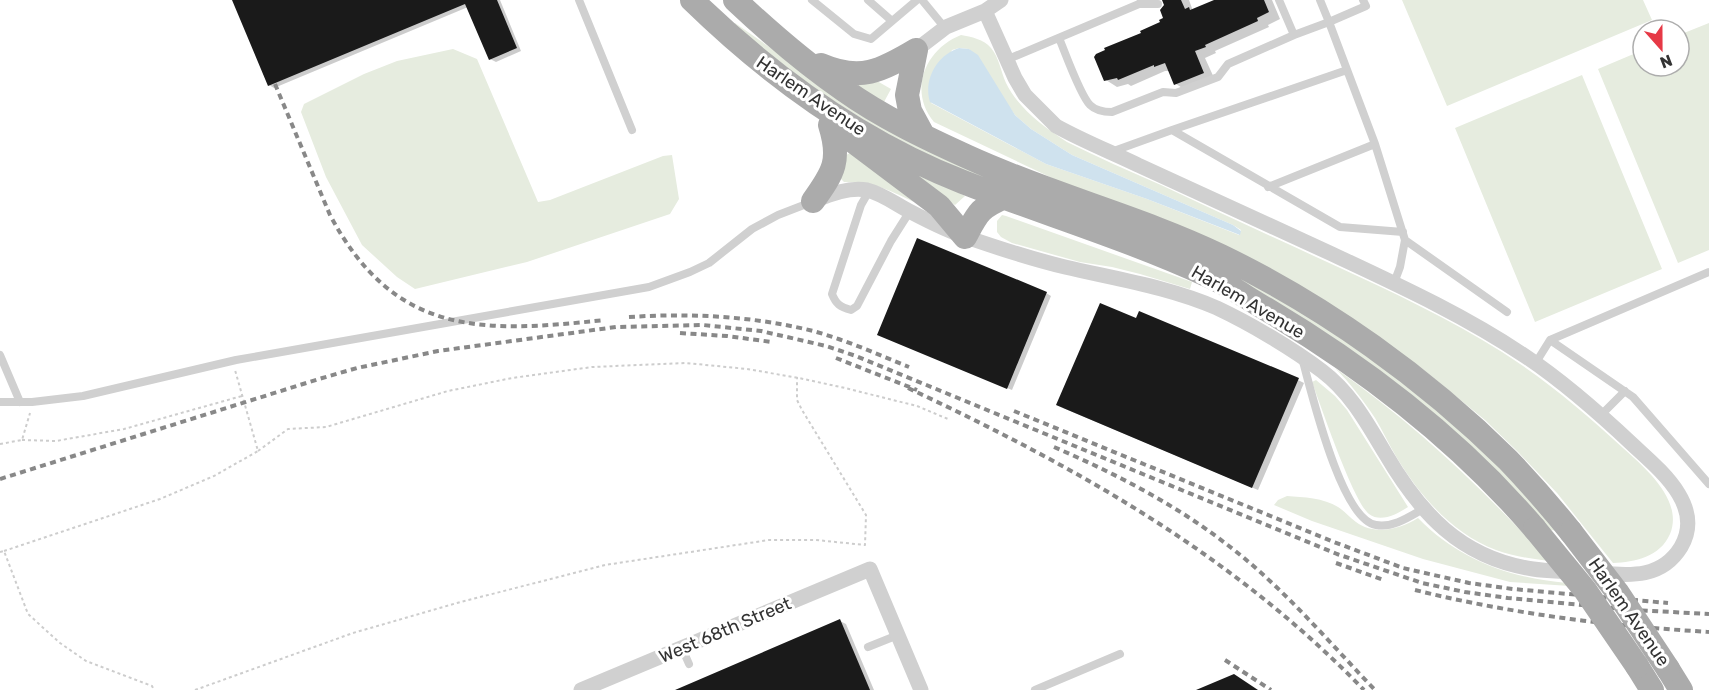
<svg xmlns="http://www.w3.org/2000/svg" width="1709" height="690" font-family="Rubik,sans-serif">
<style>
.green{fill:#e6ecdf;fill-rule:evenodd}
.water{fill:#cfe2ee}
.shadow{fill:#0003}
.building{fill:#1a1a1a}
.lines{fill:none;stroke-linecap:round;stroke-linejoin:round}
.path{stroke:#cdcdcd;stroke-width:2;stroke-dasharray:3 3;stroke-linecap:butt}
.lane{stroke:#d0d0d0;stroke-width:8}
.street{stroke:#d0d0d0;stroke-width:15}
.primary{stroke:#ababab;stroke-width:24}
.rail{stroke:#888;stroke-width:4;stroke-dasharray:6 4.5;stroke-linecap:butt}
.primary-bridge{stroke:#ababab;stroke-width:24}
.labels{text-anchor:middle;stroke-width:6;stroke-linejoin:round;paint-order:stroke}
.street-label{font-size:18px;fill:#333;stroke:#fff}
</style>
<rect width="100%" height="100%" fill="#fff"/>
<path class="green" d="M1402,0h241l9,20 -205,86z
M735,23l60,42 429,202 132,78 119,97 85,89 -10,-1 -213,-188 -380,-172 -77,-40 -73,-46 -74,-59z
M1709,23v227l-31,13 -80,-194 45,-19v16h36v-31z
M961,35c10,2 23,4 30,13 8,9 10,24 15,35 12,25 38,44 61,59 30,15 62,29 94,43 59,28 118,55 177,82 56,26 112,52 164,85 44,28 83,61 121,96 21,19 61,52 47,86 -10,23 -35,28 -57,29l-56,-70 -39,-41 -33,-32 -65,-53 -370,-190 -116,-55c-26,-31 -9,-73 27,-87zM959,48l10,1 46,66 16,14 41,26 161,70 8,5 -2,5 -92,-36 -101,-35 -115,-61 21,-53z
M453,49l24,10 61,143 12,-2 113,-44 9,-1 7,44 -9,15 -143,48 -112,27 -18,-12 -35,-32 -36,-68 -25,-65 3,-8 60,-30 33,-13z
M1582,75l80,194 -127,53 -80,-194z
M877,81l14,8 -7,13 -27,-15 2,-4z
M852,152l62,50c-24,-12 -43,-21 -70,-20l-4,-4 6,-23z
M896,159l69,37 -10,9 -3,-2z
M1002,215l4,1 186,66 -2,7 -50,-15 -28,-7 -32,-5 -68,-19 -11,-6 -4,-5v-11z
M1335,368c81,57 148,121 214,193 -18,-2 -36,-5 -53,-11 -43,-16 -76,-54 -99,-92 -8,-13 -14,-27 -22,-40 -12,-18 -25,-35 -40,-50z
M1316,380l19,16 12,14 61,97c-11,7 -27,16 -39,7 -16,-13 -48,-108 -57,-132z
M1287,496c16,1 37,2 51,11 7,4 12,11 18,15 19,14 44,7 62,-4 41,42 92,60 149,65l3,3 -60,-4 -87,-23 -111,-38 -38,-16 4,-5z"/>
<path class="water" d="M959,48l10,1 9,6 37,60 16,14 41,26 161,70 8,6 -1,4 -93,-36 -101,-35 -116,-62c-7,-22 7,-47 29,-54z"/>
<path class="shadow" d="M234,0h266l21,51 -25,11 -6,-3 -22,-52 -194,81 -5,-3z
M1162,0h27l4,11 27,-11h52l8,19 -12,6 1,2 -54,24 1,2 -11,5 10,22 -28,11 -11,-7 -6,-13h-5l-34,15 -3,-2 -11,3 -11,-7 1,-29 55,-28 3,-5 1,-15z
M1046,293l5,3 -39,94 -128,-53z
M1298,380l6,3 -46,107 -195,-82z
M840,621l6,3 28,66h-180z"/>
<path class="building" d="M232,0h265l20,48 -28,12 -24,-56 -197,82z
M1162,0h19l4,9 4,-2 1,3 24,-10h50l5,12 -12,6 1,3 -53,24 1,2 -11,4 9,22 -30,12 -9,-22 -11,4v-2l-36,15 -1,-2 -13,3 -10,-24 2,-3 9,-4 -1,-2 37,-15 -1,-2 20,-9 -1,-2 4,-2 -3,-8 4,-5z
M917,238l130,54 -40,97 -130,-54z
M1100,303l36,15 3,-7 160,67 -47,110 -196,-83z
M840,619l30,71h-195z
M1234,674l24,16h-62z"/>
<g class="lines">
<path class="path" d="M22,440l34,1 68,-12 118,-33
M0,444l22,-4 8,-27
M258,451l30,-22 38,-2 122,-36 64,-13 80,-11 94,-4 61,6 52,9 46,10 72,18 31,13
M4,551l156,-52 54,-23 44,-25 -23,-81
M0,552l4,-1 24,63 32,29 26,18 66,25 2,4
M195,690l158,-57 104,-30 148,-38 164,-25h47l49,5 1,-30 -64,-105 -5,-10v-23"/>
<path class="lane" d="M579,0l53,130
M812,0l42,34 17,5 46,-39
M868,0l24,21
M922,0l23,28
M1279,0l15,35 35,-13 -9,-22
M1363,0l3,6 -37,16 46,122 30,96 -5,27 -6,16
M1139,4h19
M1059,38c6,14 21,57 31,67 6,6 14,7 22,7l51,-20 13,1 42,-16 10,-13 66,-29
M1006,60l133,-56 3,-4
M1347,70l-175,60 168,97 63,5
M1111,152l61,-22
M1268,187l107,-43
M869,191l-8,14 -29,89c4,10 8,13 19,16l6,-4 34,-65 19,-30
M1405,240l102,72
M1550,340l83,57 76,87
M0,355l20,47
M1302,358c9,32 39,162 74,167 17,3 33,-8 47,-16
M1535,364l15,-24 159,-68
M0,402h32l51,-6 153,-36 413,-73 41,-15 19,-9 43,-34 26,-14 31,-12
M1601,415l24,-24
M868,647l30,-12
M682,648l7,16
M1035,690l85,-36"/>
<path class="street" d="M985,11l30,67 10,17 31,31c27,15 55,26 82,39 65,30 130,60 194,89 66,31 132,61 193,102 39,26 74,57 108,89 27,25 72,61 48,102 -19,31 -50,29 -81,26
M916,50l30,-23 39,-16 16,-11
M814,201c17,-7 35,-14 53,-11 16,4 30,15 44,22 19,10 39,20 58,26 32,11 63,21 96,29 51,12 104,20 152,41 34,16 76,41 105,63 29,22 45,52 63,82 35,60 75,105 148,116 13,2 27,2 40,3
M581,690l289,-121 51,121"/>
<path class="primary" d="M692,0c78,76 169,142 271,182 82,32 166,57 246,94 20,9 38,22 57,33 99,59 194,132 269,220
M735,0c34,32 71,64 109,90 38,27 82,48 124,67 83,38 172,60 253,99 105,51 204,122 287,204 22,23 43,47 63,72
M916,50l-9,45 3,16 13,24
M821,65c39,17 60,6 95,-15
M850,139l89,67 26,31c13,-24 14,-29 40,-40
M813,201c21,-29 28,-41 17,-76
M1637,666l15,24
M1668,669l13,21"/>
<path class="rail" d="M275,84l55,131c65,122 152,118 275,105
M629,317c61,-4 124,-1 184,14 33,9 64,23 96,36
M680,333l47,3 45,6
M836,358l81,32
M908,388c170,80 324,166 456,302
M1014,411l320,131 69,26 66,15 44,6 155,14
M1054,447c60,26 119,56 171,96 56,42 102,97 150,147
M0,479l319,-100 38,-11 81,-17 178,-24 87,-2 58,6 65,15 30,10 481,198 85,29 43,9 43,6 126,12 75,4
M1336,563l48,17
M1415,590c97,24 195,36 294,42
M1225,660l46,30"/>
<path class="primary-bridge" d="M1535,529l50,61 52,76
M1571,532l46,60 51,77"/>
</g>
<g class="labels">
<g class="street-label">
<text transform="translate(811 96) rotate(34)" y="6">Harlem Avenue</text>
<text transform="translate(1248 302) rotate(30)" y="6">Harlem Avenue</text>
<text transform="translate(1629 612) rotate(55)" y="6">Harlem Avenue</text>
<text transform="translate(725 630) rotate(-23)" y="6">West 68th Street</text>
</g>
</g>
<g transform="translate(1661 48) rotate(159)"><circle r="28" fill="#ffffff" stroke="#adadad" stroke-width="1.5"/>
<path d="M0-4.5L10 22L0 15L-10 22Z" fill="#e63946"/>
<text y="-9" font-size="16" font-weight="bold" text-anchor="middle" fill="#333333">N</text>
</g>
</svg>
